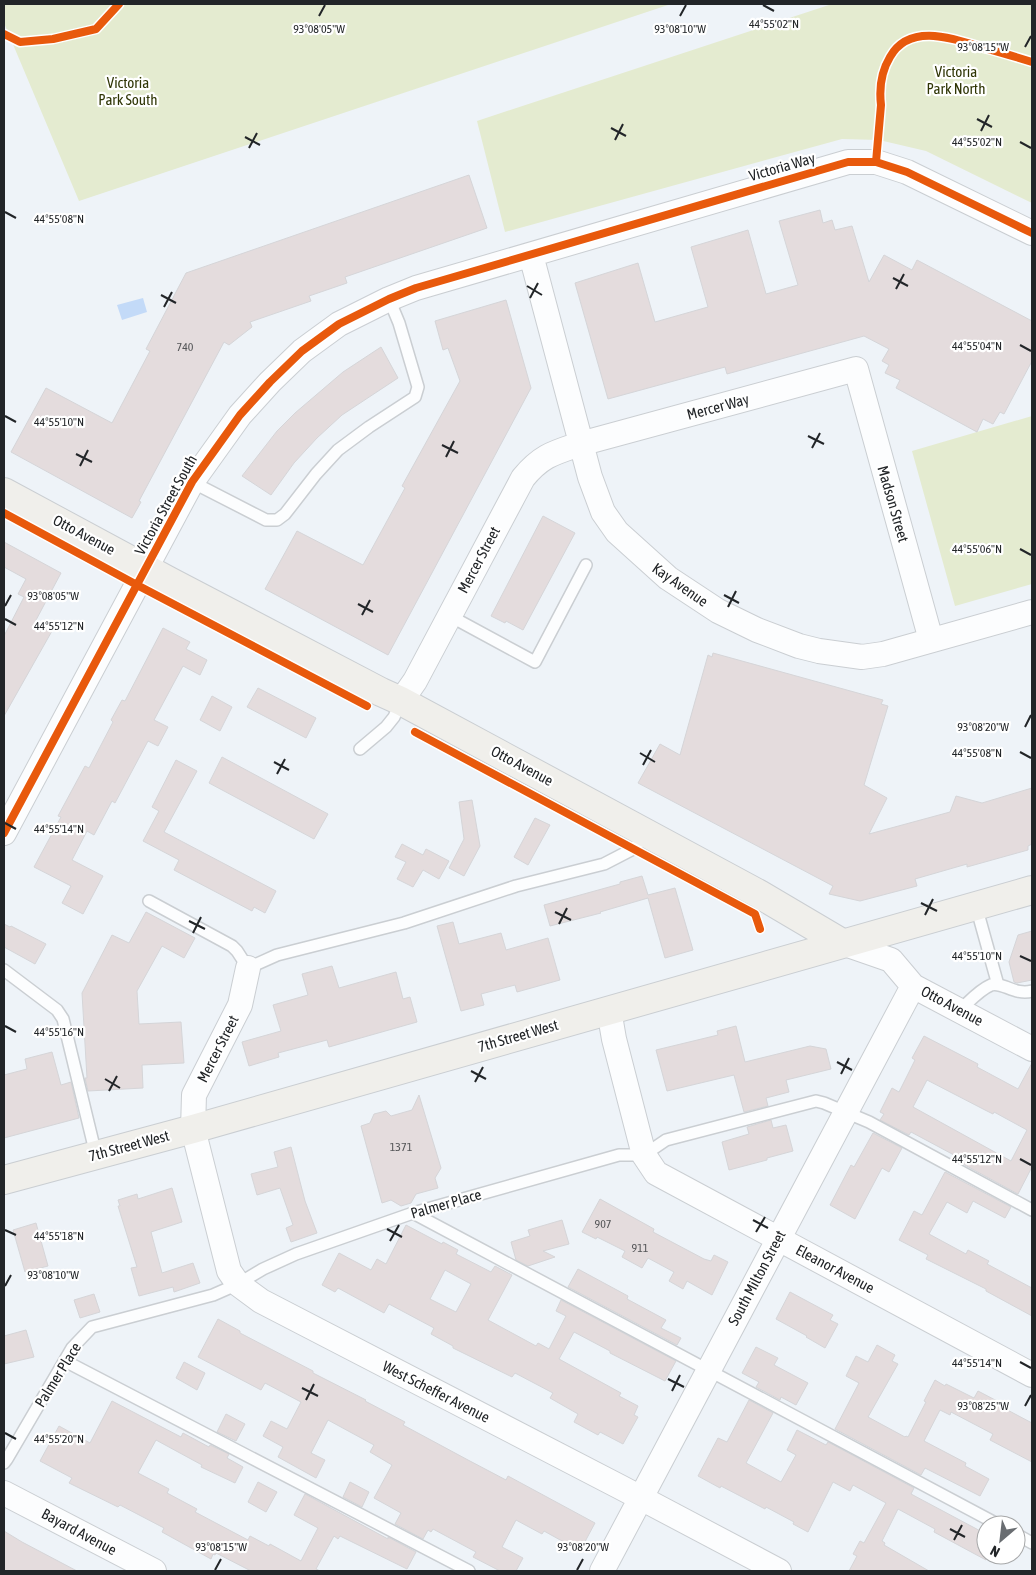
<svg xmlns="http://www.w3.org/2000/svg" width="1036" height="1575" font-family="'Asap Condensed',sans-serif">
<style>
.green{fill:#e4ebd0}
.water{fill:#c3daf8}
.building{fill:#e4dcdd;stroke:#d5d5d8;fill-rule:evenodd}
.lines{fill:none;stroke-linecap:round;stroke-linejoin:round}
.lane-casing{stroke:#caced2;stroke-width:14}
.street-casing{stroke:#caced2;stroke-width:26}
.secondary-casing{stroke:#caced2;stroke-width:30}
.lane{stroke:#fcfdfe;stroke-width:11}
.street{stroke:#fcfdfe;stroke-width:24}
.secondary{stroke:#f0efeb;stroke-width:28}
.cycleway-casing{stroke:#fff;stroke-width:11}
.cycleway{stroke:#e8590c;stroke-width:8}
.ticks{fill:none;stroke:#222528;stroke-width:2}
.labels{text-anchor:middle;stroke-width:4.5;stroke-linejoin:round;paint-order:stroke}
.number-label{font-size:12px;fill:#545557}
.park-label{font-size:15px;fill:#2f3505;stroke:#fff}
.street-label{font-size:15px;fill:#222528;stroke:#fff}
.ticks-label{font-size:12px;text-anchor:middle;fill:#222528;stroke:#fff;stroke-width:4.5;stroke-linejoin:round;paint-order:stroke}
</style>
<rect width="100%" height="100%" fill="#eef3f8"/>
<path class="green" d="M4,4h667l-592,197 -75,-178z
M832,4h200v199l-106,-52 -47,-11 -37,-1 -337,93 -28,-111z
M1032,416v168l-77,22 -43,-155z"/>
<path class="water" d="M143,298l4,14 -25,8 -5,-15z"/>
<path class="building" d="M469,175l18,53 -142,49 2,6 -38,13 2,5 -61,21 2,5 -23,18 -5,-3 -85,159 2,1 -9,16 -121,-66 35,-64 66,35 38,-72 -4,-2 40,-76z
M820,210l3,13 9,-3 3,10 17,-4 17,56 15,-27 28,15 5,-10 115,61v40l-28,53 -4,-2 -7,12 -10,-5 -6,13 -81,-44 4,-8 -15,-7 4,-8 -7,-4 7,-12 -25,-13 -137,38 -2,-7 -117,32 -33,-116 63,-20 17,59 53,-15 -17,-60 57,-17 18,64 32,-9 -19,-64z
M506,300l25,88 -143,267 -123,-66 32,-58 66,34 42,-77 -3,-2 58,-105 -12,-33 -5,2 -8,-29z
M381,347l17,31 -56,37 -25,23 -23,25 -23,32 -29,-19 35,-45 18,-18 48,-41z
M543,516l32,17 -52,97 -17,-9 -1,2 -14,-7z
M4,542l57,31 -26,49 17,9 -48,85v-80l20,-39 -6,-3 8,-15 -22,-12z
M163,628l27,14 -4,7 21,11 -7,15 -17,-9 -29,54 14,7 -10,19 -10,-5 -33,62 -3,-2 -18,34 -7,-4 -15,29 31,16 -20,38 -21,-11 9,-17 -37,-19 27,-50 -3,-1 7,-13 20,-37 4,2 24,-46 -2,-2 11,-20 3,1z
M713,653l170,47 -2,4 7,2 -24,79 23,13 -18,36 81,-22 6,-16 26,7 50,-15v56l-4,2v4l-61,17v-3l-52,15 2,7 -57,15 -31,-7 4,-8 -195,-103 22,-39 20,11 28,-100 4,2z
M258,688l58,30 -10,20 -59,-31z
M212,696l20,11 -12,24 -20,-11z
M222,757l106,57 -14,25 -105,-56z
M176,760l21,11 -33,61 112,59 -11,22 -11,-6 -2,4 -78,-41 5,-10 -36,-19 16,-30 -7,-4z
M472,800l8,46 -16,30 -15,-8 15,-29 -5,-37z
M535,818l15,7 -22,40 -14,-8z
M402,844l21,11 3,-6 23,12 -10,18 -16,-9 -10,17 -16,-8 9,-17 -11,-5z
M642,876l6,19 27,-7 18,62 -28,8 -17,-60 -48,14 1,1 -51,13 -6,-21 76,-21v-2z
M146,912l49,26 -11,20 -22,-12 -25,45 2,33 42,-2 3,41 -42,2 1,23 -55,3 -3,-13h2l-5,-85 30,-58 17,8z
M453,922l6,22 42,-11 5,17 42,-12 12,42 -43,12 -2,-7 -34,9 3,11 -23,6 -24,-85z
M4,924l6,3 1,-1 35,18 -11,20 -31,-17z
M1032,931v49l-15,3 -3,-1 -5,-20 9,-27z
M332,966l7,22 57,-16 7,27 7,-2 7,25 -88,25 -2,-7 -49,13 1,4 -30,9 -7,-24 39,-11 -8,-26 35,-10 -6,-21z
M736,1026l9,36 65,-16 16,3 5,20 -45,11 3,12 -23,6 2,8 -24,6 -10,-37 -67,16 -11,-41 62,-15 -1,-4z
M924,1036l54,28 -1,3 41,22 14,-26v104l-14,27 -66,-36 2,-3 -43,-23 -2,3 -29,-15 4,-6 -4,-2 12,-24 7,4 16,-32 -3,-2zM927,1080l58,30 8,4 1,-2 33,18 -16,31 -98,-54z
M52,1052l9,33 10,-3 8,36 -75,20v-63l23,-6 -2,-10z
M419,1095l22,73 -6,10 3,10 -22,6 -5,9 -10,3 -10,-6 -9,3 -21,-77 9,-3 4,-9 12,-3 5,5 21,-6z
M771,1120l2,8 13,-3 7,26 -26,7v2l-38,10 -7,-28 27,-8 -2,-7z
M873,1133l29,15 -13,24 -7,-4 -27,51 -25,-14 21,-40 3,2z
M291,1147l14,54 12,32 -26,9 -5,-14 7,-3 -13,-37 -23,7 -6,-21 27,-7 -4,-15z
M945,1172l66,35 -6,11 -32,-17 -6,12 -20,-11 -18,32 37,20 2,-4 21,11 -2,3 45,24v28l-46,-25v-2l-60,-30 2,-4 -29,-15 15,-29 8,4z
M172,1188l10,34 -31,10 11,41 31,-10 7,20 -26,9 -1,-5 -34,9 -8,-28 6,-1 -19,-61h2l-2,-6 19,-6 1,5z
M600,1199l54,30 -1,3 51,27 7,2 3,-6 14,7 -16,33 -25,-14 -4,8 -14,-8 5,-9 -26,-14 -6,10 -20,-11 3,-6 -28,-14 -1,2 -14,-7z
M562,1220l7,24 -26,7 12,6 -27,9 -12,-6 -5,-18 19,-6 -2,-6z
M36,1223l12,43 -23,6 -12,-42z
M406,1225l36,19 1,-2 15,8 -2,4 35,18 4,-6 17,9 -24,45 48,26 2,-3 11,6 17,-33 -10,-5 5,-11 115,61 -11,20 -55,-28v-2l-36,-19 -15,27 62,34 -2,3 19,10 -4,9 4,2 -15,27 -23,-12 -2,3 -24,-13 4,-8 -28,-16 3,-5 -38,-20 -3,4 -59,-29v-2l-22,-12 3,-6 -45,-24 -5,9 -46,-25 -3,4 -13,-7 17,-32 32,17 6,-11 9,5zM445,1270l26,14 -15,28 -26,-13z
M578,1269l50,27 -1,3 39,21 -5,8 20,10 -4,7 -109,-58z
M790,1292l43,23 -3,5 8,4 -13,24 -19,-11 1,-1 -31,-17z
M94,1294l6,18 -20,6 -6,-18z
M218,1319l22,12v2l73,38v2l53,27 -1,1 40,21 -2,3 65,35 38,20 2,-4 87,47 -15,28 -36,-20 -2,3 -26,-14 -14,27 21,11 -7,13h-16l-27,-14 3,-5 -43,-23 -2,3 -3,-2 -5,9 -28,-15 6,-11 -27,-15 18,-33 -22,-13 4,-7 -46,-25 -17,33 14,7 -9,18 -38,-21 5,-10 -20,-11 8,-15 16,8 14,-27 -36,-19 -4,7 -63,-33z
M26,1330l8,27 -30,7v-28z
M877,1345l18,10 -3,6 6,3 -30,53 37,20 1,-1 2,1 18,-35 -2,-1 11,-21 10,6 1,-2 28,14 4,-7 21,11 -1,3 34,18v39l-42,-22 3,-6 -42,-22 -1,3 -10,-5 -16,31 42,22 -1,3 24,13 -9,17 -55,-28 -4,7 -86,-46 24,-46 -13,-7 10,-20 12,6z
M756,1347l22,11 -4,7 34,18 -12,22 -15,-8 -1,3 -24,-13 3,-5 -17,-9z
M184,1362l21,11 -8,17 -21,-12z
M749,1400l24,13 -27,50 35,19 15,-27 -9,-5 10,-20 29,15 2,-3 86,46 -3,6 75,40v26l-52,-28 1,-3 -37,-20 -16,32 3,2 -1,2 45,26h-80l8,-15 -4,-2 7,-13 4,2 22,-40 -33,-18 -3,6 -17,-9 -25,50 -15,-8 1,-2 -28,-15 -1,2 -44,-23 -1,2 -22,-12 20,-38 9,4z
M112,1401l69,36 2,-4 26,14 1,-2 19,9 -2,4 16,9 -8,16 -34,-16 1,-2 -46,-25 -18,33 31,16 -2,4 30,16 -2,3 53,28 2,-4 19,10 1,-2 31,17 17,-33 -24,-13 11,-21 83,45v-2l28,15 -9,17 -67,-33 -2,3 -4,-3 -18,33 4,2h-69l-35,-18 -1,2 -2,-1 -2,5 -49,-27 2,-4 -44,-23 -2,2 -49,-24 3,-5 -32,-17 19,-35 31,17z
M226,1414l19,10 -9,17 -19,-9z
M258,1482l19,10 -11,20 -18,-10z
M350,1482l19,10 -7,15 -19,-10z
M4,1531l18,11 55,29h-73z"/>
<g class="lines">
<g class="lane-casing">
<path id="lane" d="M192,482l74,38h11l8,-6 31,-40 22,-24 31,-23 46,-30 3,-10 -19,-64 -10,-24
M450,616l85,46 51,-97
M360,749l26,-22 8,-10 7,-16
M149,901l83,45 5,5 11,17 29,-13 127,-32 112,-37 88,-22 29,-15 15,-15
M976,906l22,79
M4,970l53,40 6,9 33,136
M960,1010c9,-8 19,-20 31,-25 11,-4 24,11 41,6
M413,1213l586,312
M65,1361l404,210
M4,1463l3,-4 65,-111 20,-21 121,-32 25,-11 25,-15 33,-15 117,-41 206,-58h25l22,-15 150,-39 8,2 45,19 163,88
M1016,1534l16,9"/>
</g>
<g class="street-casing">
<path id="street" d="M531,255l59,222 13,35 14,20 51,46 50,33 39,19 42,16 20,5 43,6 21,-3 149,-42
M401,701l14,-20 108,-203c18,-22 30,-25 57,-34l276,-75 75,271
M4,833l188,-351 48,-67 30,-33 32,-31 37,-27 50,-25 27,-11 432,-126h28l31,10 125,61
M842,943l49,17 22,26 119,63
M248,968l-8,37 -46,90 -1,34 36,142 9,13 23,17 361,187 157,83
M609,1010l5,29 30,116 12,18 376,202
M4,1493l150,78
M602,1571l311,-585"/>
</g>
<g class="secondary-casing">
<path id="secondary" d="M4,492l165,89 212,111 20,9 358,193 83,49
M4,1180l189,-51 839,-239"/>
</g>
<use href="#lane" class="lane"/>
<use href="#street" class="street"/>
<use href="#secondary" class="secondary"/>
<g class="cycleway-casing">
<path id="cycleway" d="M4,34l16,8 33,-3 43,-10 23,-25
M876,162l5,-57c-2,-17 0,-33 9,-48 20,-35 64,-18 94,-9 16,4 32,9 48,14
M4,513l133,72 230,121
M415,732l340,182 5,15
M4,833l188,-351 48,-67 30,-33 32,-31 37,-27 50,-25 27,-11 432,-126h28l31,10 125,61"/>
</g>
<use href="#cycleway" class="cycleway"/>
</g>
<path class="ticks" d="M763,5l11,6M319,16l6,-11M680,16l6,-11M1025,47l6,-11M977,119l15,8M611,128l15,8M981,131l8,-16M245,137l15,8M615,140l8,-16M1020,142l11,6M249,148l8,-15M5,212l11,6M893,278l15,8M527,286l15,9M896,289l8,-15M161,295l15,8M530,298l8,-15M164,307l8,-15M1020,345l11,6M5,416l11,6M808,436l16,8M442,445l16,8M812,448l8,-15M76,454l16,8M446,457l8,-16M80,466l8,-16M1020,549l11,6M724,595l15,8M358,604l15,8M5,606l6,-11M728,607l8,-16M362,615l8,-15M5,619l11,6M1025,727l6,-12M1020,752l11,6M640,753l15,9M274,762l15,8M643,765l8,-15M277,774l8,-15M5,823l11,6M921,903l16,8M555,912l16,8M925,915l8,-16M189,921l16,8M559,924l8,-16M193,933l8,-16M1020,956l11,5M5,1026l11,6M837,1062l15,8M471,1071l15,8M841,1074l8,-16M105,1079l15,9M475,1082l8,-15M109,1091l8,-15M1020,1159l11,6M753,1220l15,8M387,1229l15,8M5,1230l11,5M756,1232l9,-15M390,1241l9,-16M5,1286l6,-11M1020,1362l11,6M668,1379l16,8M302,1388l16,8M672,1391l8,-16M306,1400l8,-16M1025,1406l6,-11M5,1433l11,6M950,1529l15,8M954,1540l8,-15M215,1570l6,-11M577,1570l6,-11"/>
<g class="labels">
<g class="number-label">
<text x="185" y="351">740</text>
<text x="401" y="1151">1371</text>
<text x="603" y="1228">907</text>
<text x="640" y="1252">911</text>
</g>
<g class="park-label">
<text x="956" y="77">Victoria<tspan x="956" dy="17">Park North</tspan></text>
<text x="128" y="88">Victoria<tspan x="128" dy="17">Park South</tspan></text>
</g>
<g class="street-label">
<text transform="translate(782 167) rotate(-16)" y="5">Victoria Way</text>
<text transform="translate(718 407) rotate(-15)" y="5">Mercer Way</text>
<text transform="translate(893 504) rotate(74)" y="5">Madson Street</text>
<text transform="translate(166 505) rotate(-61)" y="5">Victoria Street South</text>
<text transform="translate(84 535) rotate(28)" y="5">Otto Avenue</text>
<text transform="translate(479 560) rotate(-62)" y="5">Mercer Street</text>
<text transform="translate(680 585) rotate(35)" y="5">Kay Avenue</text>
<text transform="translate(522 766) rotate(28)" y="5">Otto Avenue</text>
<text transform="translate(952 1006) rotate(28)" y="5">Otto Avenue</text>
<text transform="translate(518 1036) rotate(-16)" y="5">7th Street West</text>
<text transform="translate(218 1049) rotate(-63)" y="5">Mercer Street</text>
<text transform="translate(129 1146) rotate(-15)" y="5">7th Street West</text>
<text transform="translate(446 1204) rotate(-16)" y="5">Palmer Place</text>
<text transform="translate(835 1269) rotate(28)" y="5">Eleanor Avenue</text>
<text transform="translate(757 1278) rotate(-62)" y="5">South Milton Street</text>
<text transform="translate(58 1375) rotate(-58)" y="5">Palmer Place</text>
<text transform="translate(436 1392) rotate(27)" y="5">West Scheffer Avenue</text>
<text transform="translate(79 1532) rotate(28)" y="5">Bayard Avenue</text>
</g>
</g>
<g class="ticks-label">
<text x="774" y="28">44°55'02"N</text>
<text x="319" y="33">93°08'05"W</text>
<text x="680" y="33">93°08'10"W</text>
<text x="983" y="51">93°08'15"W</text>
<text x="977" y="146">44°55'02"N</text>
<text x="59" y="223">44°55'08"N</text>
<text x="977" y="350">44°55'04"N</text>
<text x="59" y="426">44°55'10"N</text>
<text x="977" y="553">44°55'06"N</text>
<text x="53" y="600">93°08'05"W</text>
<text x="59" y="630">44°55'12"N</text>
<text x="983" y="731">93°08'20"W</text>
<text x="977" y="757">44°55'08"N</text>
<text x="59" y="833">44°55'14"N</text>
<text x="977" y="960">44°55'10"N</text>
<text x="59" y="1036">44°55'16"N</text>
<text x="977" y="1163">44°55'12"N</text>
<text x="59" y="1240">44°55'18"N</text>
<text x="53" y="1279">93°08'10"W</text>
<text x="977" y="1367">44°55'14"N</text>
<text x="983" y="1410">93°08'25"W</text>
<text x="59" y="1443">44°55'20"N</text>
<text x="221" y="1551">93°08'15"W</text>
<text x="583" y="1551">93°08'20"W</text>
</g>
<rect width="1036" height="1575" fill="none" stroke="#222528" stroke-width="10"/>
<g transform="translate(1001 1540) rotate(208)"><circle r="24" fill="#ffffff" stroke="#a7a8a9"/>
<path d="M0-4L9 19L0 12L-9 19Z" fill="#696d71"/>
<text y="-8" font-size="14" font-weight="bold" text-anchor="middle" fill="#222528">N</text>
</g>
</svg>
